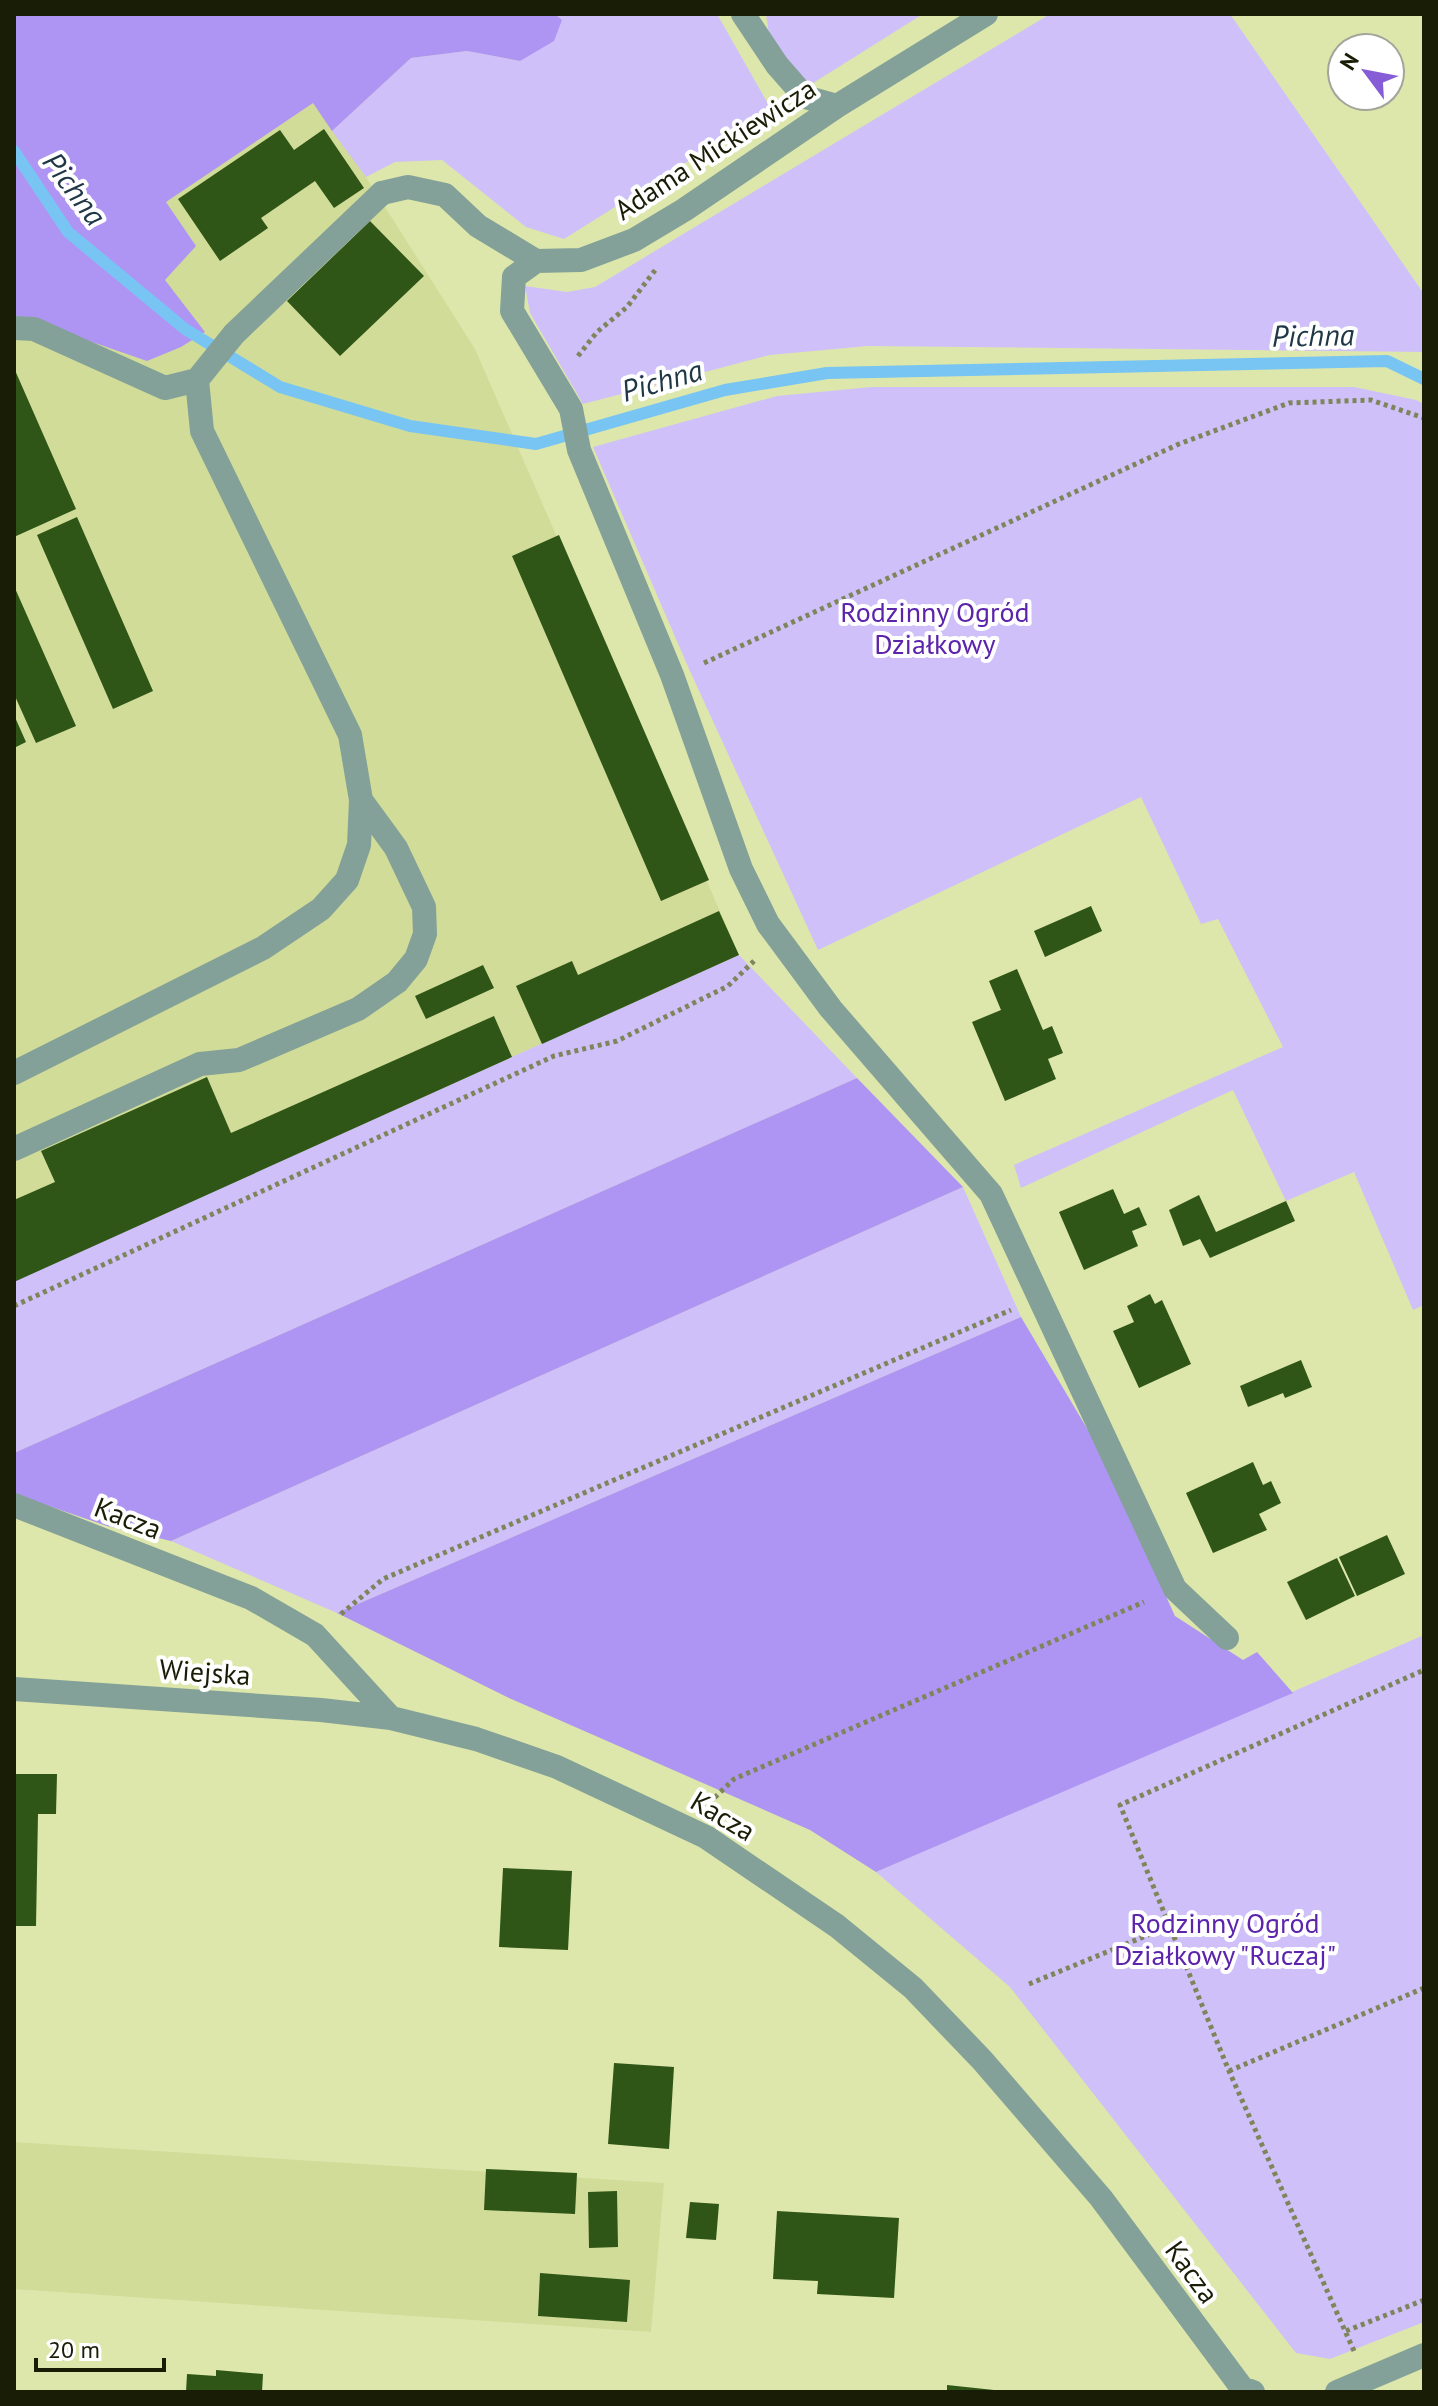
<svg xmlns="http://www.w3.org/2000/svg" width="1438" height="2406" font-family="'PT Sans',sans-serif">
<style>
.built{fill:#d1dc98}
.green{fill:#cfc0fa}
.forest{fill:#af95f3}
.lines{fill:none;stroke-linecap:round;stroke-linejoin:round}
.stream{stroke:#78c5f3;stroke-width:12}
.building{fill:#2f5517}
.path{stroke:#7f855b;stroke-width:5;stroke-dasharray:4 4;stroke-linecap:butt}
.lane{stroke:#83a198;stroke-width:24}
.street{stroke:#83a198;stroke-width:24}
.labels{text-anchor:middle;stroke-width:8;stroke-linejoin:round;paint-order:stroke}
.street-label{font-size:28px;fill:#1a1d06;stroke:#fff}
.park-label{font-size:28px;fill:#5c23ab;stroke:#fff}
.water-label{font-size:30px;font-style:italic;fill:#203846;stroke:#fff}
</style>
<rect width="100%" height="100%" fill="#dde7ab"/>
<path class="built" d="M14,14h241l111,163 109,172 264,606 -725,326z
M14,2142l650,41 -13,149 -637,-43z"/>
<path class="green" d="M555,14h162l54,95 -207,130 -38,-12 -84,-67 -47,2 -29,15 -34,-46 79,-73 56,-7 53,10 42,-41z
M766,14h157l-113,71 -40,-44z
M1050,14h180l194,280v58l-556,-6 -98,9 -187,49 -53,-91 -5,-27 42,6 28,-5z
M872,387h482l62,13 8,4v901l-11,5 -59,-138 -68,29 -53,-111 -212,98 -7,-23 269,-118 -65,-128 -17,5 -60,-127 -323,153 -129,-281 -96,-222 184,-51z
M739,955l118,123 -843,375v-172z
M963,1187l58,130 -684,296 -166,-72z
M1424,1635v687l-94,37 -34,-6 -286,-366 -134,-115z"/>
<path class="forest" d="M14,14h541l7,6 -8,21 -34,20 -53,-10 -56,7 -79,73 -19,-28 -147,99 30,44 -31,34 40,52 -24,15 -34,14 -133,-46z
M857,1078l106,109 -792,354 -64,-15 -93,-32v-41z
M1021,1317l77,130 77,169 68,44 14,-8 36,41 -417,179 -66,-42 -301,-132 -172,-85z"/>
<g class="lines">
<path class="stream" d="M14,151l54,81 117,97 95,58 130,39 126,18 189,-54 102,-17 560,-12 37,18"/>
</g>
<path class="building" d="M324,129l40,59 -30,20 -19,-27 -54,37 7,10 -48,33 -42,-62 102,-69 14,20z
M370,221l54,55 -84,80 -53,-55z
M14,368l62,141 -62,28z
M77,517l76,174 -40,18 -76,-174z
M559,535l150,345 -48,21 -149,-345z
M14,586l62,140 -40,17 -22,-49z
M14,715l12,27 -12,6z
M1091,906l11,25 -57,26 -11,-26z
M719,911l20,44 -197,89 -26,-58 56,-25 6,14z
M483,965l11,23 -68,31 -11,-23z
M1017,969l26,61 9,-4 11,27 -15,6 8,20 -51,22 -33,-79 29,-12 -12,-29z
M494,1016l18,41 -498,225v-82l41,-18 -14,-31 166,-74 24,56z
M1113,1189l11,25 15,-7 8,18 -15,6 6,15 -54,24 -25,-58z
M1199,1195l17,37 70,-31 9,20 -85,37 -10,-19 -17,7 -14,-36z
M1150,1294l5,10 7,-4 29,64 -52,24 -26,-57 21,-9 -7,-16z
M1301,1360l11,27 -27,11 -2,-5 -35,14 -8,-21z
M1253,1462l10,23 8,-4 10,22 -22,11 8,16 -54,23 -27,-60z
M1387,1535l18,39 -48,22 -18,-39z
M1337,1558l18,38 -49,24 -19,-38z
M14,1774h43l-1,40h-18l-2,112h-22z
M503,1868l69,3 -4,79 -69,-3z
M614,2063l60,4 -5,82 -61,-5z
M486,2169l91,4 -2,41 -91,-4z
M617,2191l1,56 -29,1 -1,-56z
M690,2202l29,2 -3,36 -30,-2z
M777,2211l122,7 -5,80 -77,-4 1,-13 -45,-2z
M540,2273l90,7 -3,42 -89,-6z
M216,2370l47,4 -1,18h-76l1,-18 29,2z
M947,2385l47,5v2h-47z"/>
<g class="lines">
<path class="path" d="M578,356l19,-24 30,-25 29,-38
M704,663l475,-219 110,-41 82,-3 53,18
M14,1306l540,-250 63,-15 111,-55 26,-25
M341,1614l42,-35 628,-269
M709,1803l25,-24 410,-177
M1029,1984l141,-58
M1229,2071l195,-83
M1346,2331l78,-31
M1354,2351l-125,-280 -109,-266 304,-135"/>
<path class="lane" d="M14,328l20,1 131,59 32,-8 37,-46 148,-141
M14,1073l249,-125 58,-39 26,-29 12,-35 2,-45 -11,-65 -148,-304 -5,-51
M14,1149l186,-85 39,-4 119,-51 39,-27 19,-23 9,-25 -1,-27 -28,-59 -35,-48"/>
<path class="street" d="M743,14l34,51 28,32 32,9
M382,193l26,-6 37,8 33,31 58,35 45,-1 53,-20 50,-30 153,-104 149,-92
M536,261l-22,16 -2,34 59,98 8,41 93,225 69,194 27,55 63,85 160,185 184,395 52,49
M14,1505l237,93 64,37 76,83
M14,1689l307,21 70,8 85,21 81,28 149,70 131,89 76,62 69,72 119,138 141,190 11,4
M1337,2392l87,-37"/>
</g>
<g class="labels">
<g class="street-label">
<text transform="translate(715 149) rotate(-33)" y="10">Adama Mickiewicza</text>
<text transform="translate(128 1518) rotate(21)" y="10">Kacza</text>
<text transform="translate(205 1672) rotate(4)" y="10">Wiejska</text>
<text transform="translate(723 1816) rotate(31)" y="10">Kacza</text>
<text transform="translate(1192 2272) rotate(54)" y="10">Kacza</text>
</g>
<g class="park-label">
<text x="935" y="622">Rodzinny Ogród<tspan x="935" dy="32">Działkowy</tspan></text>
<text x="1225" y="1933">Rodzinny Ogród<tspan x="1225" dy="32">Działkowy "Ruczaj"</tspan></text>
</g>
<g class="water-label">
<text transform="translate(74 189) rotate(53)" y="10">Pichna</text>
<text transform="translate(1313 336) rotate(-1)" y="10">Pichna</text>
<text transform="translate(662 381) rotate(-16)" y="10">Pichna</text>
</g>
</g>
<rect width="1438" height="2406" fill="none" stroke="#1a1d06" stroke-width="32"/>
<g transform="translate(1366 72) rotate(302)"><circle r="38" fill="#ffffff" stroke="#a3a59b" stroke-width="2"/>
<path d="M0-6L14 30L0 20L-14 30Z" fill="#865dd7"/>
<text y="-12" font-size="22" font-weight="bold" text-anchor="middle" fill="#1a1d06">N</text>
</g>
<path d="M36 2358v12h128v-12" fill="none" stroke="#1a1d06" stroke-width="4"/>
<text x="48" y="2358" font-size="24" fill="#1a1d06" stroke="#ffffff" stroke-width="6" paint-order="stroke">20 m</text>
</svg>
